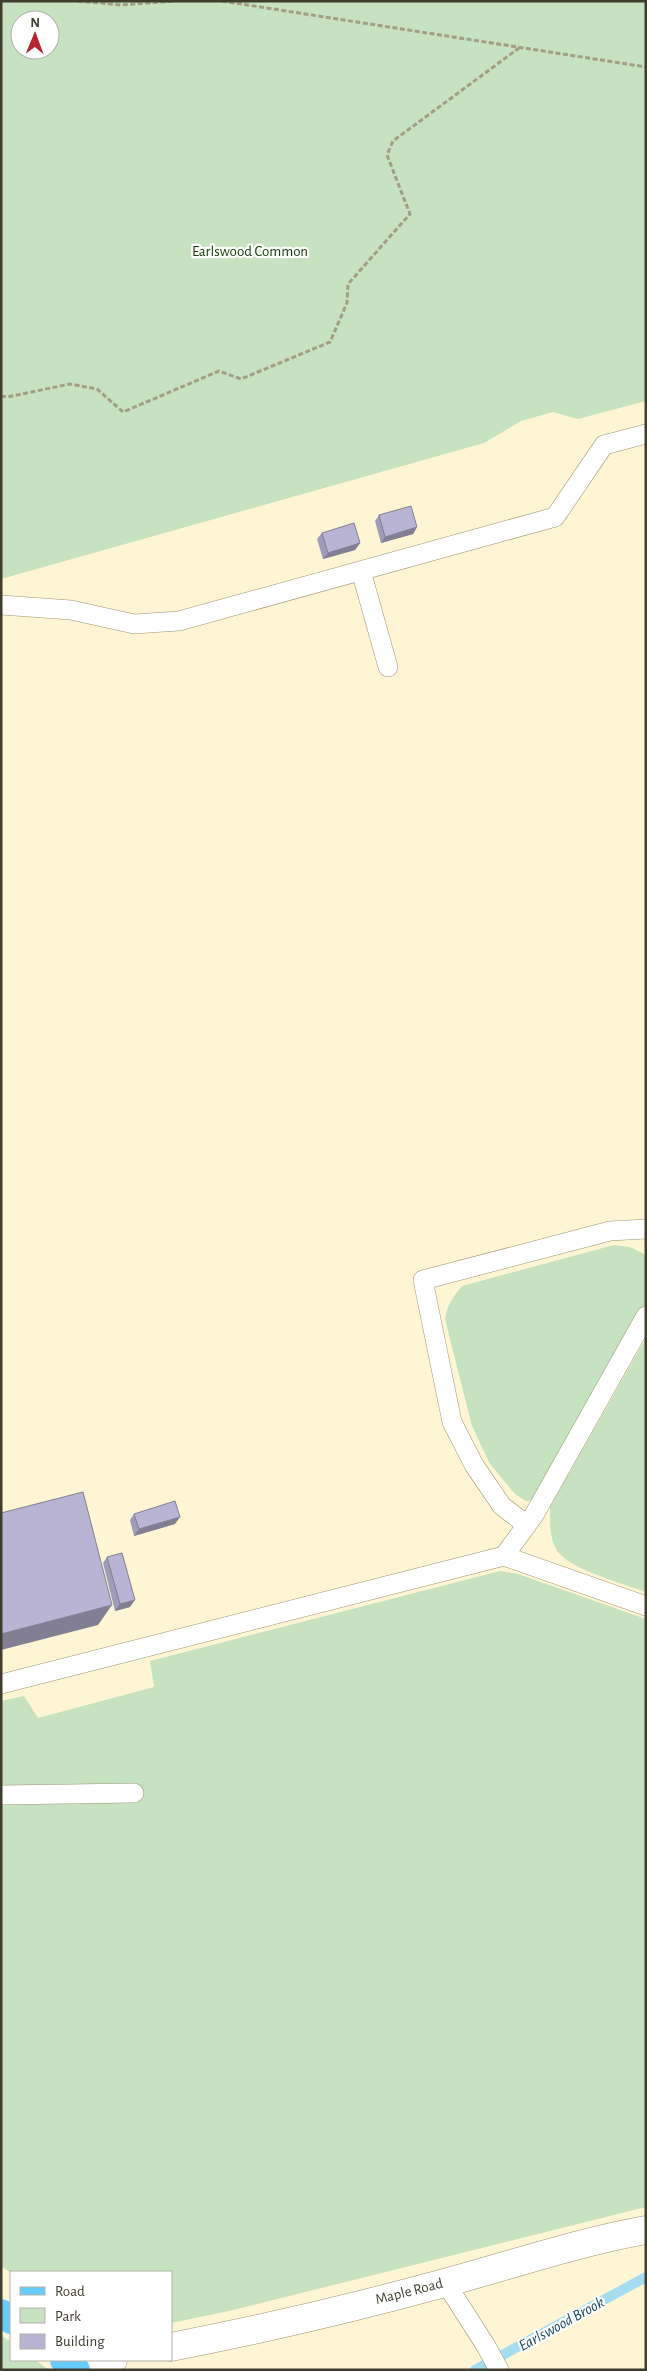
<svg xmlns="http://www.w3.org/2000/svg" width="647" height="2371" font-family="'Alegreya Sans',sans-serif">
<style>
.green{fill:#c7e2c0;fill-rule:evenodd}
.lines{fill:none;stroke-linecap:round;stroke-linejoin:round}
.stream{stroke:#a6dcf2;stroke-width:10}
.service-casing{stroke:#9c9575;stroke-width:20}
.minor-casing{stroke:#9c9575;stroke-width:29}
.primary-casing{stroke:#fff;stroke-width:29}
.path{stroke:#a39e85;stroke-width:3;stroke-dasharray:5 2.5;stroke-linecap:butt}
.service{stroke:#fff;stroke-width:19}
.minor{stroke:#fff;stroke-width:28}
.primary{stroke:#67ccfb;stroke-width:28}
.wall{fill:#a09bb6}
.shaded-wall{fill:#827e94}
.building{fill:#bab4d4;stroke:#827e94}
.labels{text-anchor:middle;stroke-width:4.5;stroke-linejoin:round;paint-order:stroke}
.park-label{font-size:15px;fill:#113901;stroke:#fff}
.street-label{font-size:15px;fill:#403d2f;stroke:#fff}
.water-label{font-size:16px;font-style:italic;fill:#1c4959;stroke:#fff}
</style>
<rect width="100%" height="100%" fill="#fdf5d3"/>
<path class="green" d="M1,1h645v400l-68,18 -25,-7 -32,9 -37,22 -483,136zM20,20h30v30h-30z
M614,1245l16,2 16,8v69l-110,176 -10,1 -11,-7 -25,-30 -18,-38 -27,-107c2,-14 8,-22 17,-33z
M646,1338v254c-22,-8 -74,-22 -88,-40 -9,-13 -8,-30 -8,-45z
M500,1571l18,3 128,45v588l-417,104 -58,12v-51l-160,1 -10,-7v-565l23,-5 14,22 116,-31 -4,-26z
M1,2335l10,7v18h24l14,10h-48z"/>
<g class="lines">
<path class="stream" d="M475,2370l171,-93"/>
<g class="service-casing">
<path id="service" d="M361,571l27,96
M1,605l70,5 63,14 45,-3 376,-104 49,-72 42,-11
M527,1525l-25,-19 -28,-41 -22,-43 -29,-142 187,-49 36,-2
M504,1556l142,50
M1,1684l503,-128 30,-41 112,-199
M1,1795l133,-2
M445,2282l41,64 13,24"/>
</g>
<g class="minor-casing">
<path id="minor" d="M171,2347c93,-18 186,-40 277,-65 66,-18 131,-40 198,-52
M93,2370l20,-10"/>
</g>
<g class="primary-casing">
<path id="primary" d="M1,2313l10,7
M64,2360l12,10"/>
</g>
<path class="path" d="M78,1l43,4 54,-4
M222,1l424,66
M1,396l6,1 63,-13 27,5 26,23 96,-41 22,8 89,-37 17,-39 1,-19 62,-70 -23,-59 6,-14 126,-93"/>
<use href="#service" class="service"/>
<use href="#minor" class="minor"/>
<use href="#primary" class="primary"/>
</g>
<path class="wall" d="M379,515l38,12 -4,7 -32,9 -6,-22z
M322,533l38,10 -5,7 -32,9 -6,-20z
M134,1514l41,10 -41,12 -4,-16z
M107,1557l23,50 -15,4 -12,-48z"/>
<path class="shaded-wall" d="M417,527l-4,7 -32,9 4,-6z
M360,543l-5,7 -32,9 5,-6z
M180,1517l-5,7 -41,12 5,-7z
M135,1600l-5,7 -15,4 5,-7z
M112,1605l-14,20 -97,25v-16z"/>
<path class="building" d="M411,506l6,21 -32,10 -6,-22z
M354,523l6,20 -32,10 -6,-20z
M83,1492l29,113 -111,29v-121z
M175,1501l5,16 -41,12 -5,-15z
M122,1553l13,47 -15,4 -13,-47z"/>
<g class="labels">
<g class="park-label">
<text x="250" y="256">Earlswood Common</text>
</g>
<g class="street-label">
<text transform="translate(409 2291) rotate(-14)" y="5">Maple Road</text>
</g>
<g class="water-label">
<text transform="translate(561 2323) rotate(-29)" y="6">Earlswood Brook</text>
</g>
</g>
<rect width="647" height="2371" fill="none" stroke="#403d2f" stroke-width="5"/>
<rect x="10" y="2271" width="162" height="90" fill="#ffffff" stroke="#b3b1ac"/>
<rect x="20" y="2287" width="25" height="8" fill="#67ccfb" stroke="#b3b1ac"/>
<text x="55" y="2296" font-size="15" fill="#403d2f">Road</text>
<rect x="20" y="2308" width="25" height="15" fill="#c7e2c0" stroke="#b3b1ac"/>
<text x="55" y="2321" font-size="15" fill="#403d2f">Park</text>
<rect x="20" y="2334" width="25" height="15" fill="#bab4d4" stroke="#b3b1ac"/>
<text x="55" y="2346" font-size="15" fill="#403d2f">Building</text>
<g transform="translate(35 35) rotate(1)"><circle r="24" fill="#ffffff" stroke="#b3b1ac"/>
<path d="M0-4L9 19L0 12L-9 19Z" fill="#b62530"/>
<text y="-8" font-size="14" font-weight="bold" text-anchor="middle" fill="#403d2f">N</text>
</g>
</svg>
